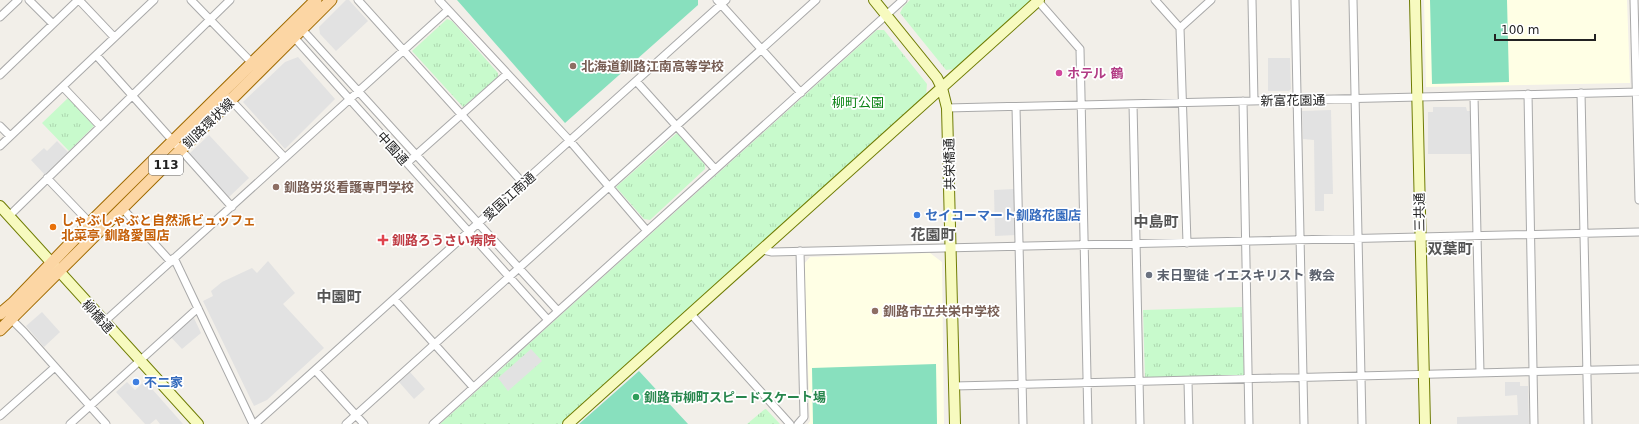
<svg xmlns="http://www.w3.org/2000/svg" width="1639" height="424" font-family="'DejaVu Sans','Noto Sans JP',sans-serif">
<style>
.education{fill:#ffffe5}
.park{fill:url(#park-tufts)}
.pitch{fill:#88e0be}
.parking{fill:#e2e2e2}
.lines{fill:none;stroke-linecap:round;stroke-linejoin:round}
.street-casing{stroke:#a9a9a9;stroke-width:9}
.secondary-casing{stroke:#707d05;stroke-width:12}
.primary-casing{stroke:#a06b00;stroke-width:13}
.street{stroke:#fff;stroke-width:7}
.secondary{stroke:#f7fabf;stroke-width:10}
.primary{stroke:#fcd6a4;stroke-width:11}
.education-dot{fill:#8d6e63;stroke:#fff;stroke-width:1.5}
.hotel-dot{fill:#d1479c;stroke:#fff;stroke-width:1.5}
.shop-dot{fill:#3f7fe0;stroke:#fff;stroke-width:1.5}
.food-dot{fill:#e8710a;stroke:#fff;stroke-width:1.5}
.health-dot{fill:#e0444e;stroke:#fff;stroke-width:1.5}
.worship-dot{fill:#6b7280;stroke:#fff;stroke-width:1.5}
.leisure-dot{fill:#2e9e5b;stroke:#fff;stroke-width:1.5}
.labels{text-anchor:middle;stroke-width:3.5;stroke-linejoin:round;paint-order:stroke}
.shield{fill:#fff;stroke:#646464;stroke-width:1}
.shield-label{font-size:12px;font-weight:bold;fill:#222}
.education-label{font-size:13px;font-weight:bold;fill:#785e54;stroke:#fff;text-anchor:start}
.hotel-label{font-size:13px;font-weight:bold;fill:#b23c85;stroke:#fff;text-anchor:start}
.street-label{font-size:13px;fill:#222;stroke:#fff}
.park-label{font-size:13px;fill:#0c8416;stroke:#fff}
.shop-label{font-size:13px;font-weight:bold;fill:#366cbe;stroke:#fff;text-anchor:start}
.food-label{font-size:13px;font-weight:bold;fill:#c56008;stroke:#fff;text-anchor:start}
.health-label{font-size:13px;font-weight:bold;fill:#be3a42;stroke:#fff;text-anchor:start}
.worship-label{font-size:13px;font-weight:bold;fill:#5b616d;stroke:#fff;text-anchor:start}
.leisure-label{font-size:13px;font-weight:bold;fill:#27864d;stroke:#fff;text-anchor:start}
.quarter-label{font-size:15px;font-weight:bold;fill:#555;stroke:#fff}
</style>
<defs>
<pattern id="park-tufts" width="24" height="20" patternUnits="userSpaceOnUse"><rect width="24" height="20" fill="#c8facc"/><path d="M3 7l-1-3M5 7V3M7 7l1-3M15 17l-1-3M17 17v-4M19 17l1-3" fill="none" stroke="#acd6af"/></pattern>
</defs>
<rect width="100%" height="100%" fill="#f2efe9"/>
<path class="education" d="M1424,0h203l3,83 -204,4z
M930,253l12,9 2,162h-136l2,-3 -6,-157 6,-7z"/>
<path class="park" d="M910,0h122l-77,69 -9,1 -46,-57 3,-6z
M447,19l5,2 46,52v4l-35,30 -51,-56z
M877,30h7l43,54 -1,12 -365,328h-121z
M68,98l26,28 -25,25 -27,-28z
M677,133l28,32v4l-55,51 -6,-1 -28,-32z
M1242,307l2,68 -99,3 -2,-68z
M766,409l14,15h-33l18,-15z"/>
<path class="pitch" d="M457,0h241v5l-133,118z
M1430,0h77l2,82 -77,2z
M936,364l1,60h-124l-1,-56z
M639,371l49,53h-109z"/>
<path class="parking" d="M346,0h3l19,21 -32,30 -16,-17 -1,-7z
M298,57l37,42 -50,50 -42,-47 42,-40z
M1268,58h22l1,31 -2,2h-21z
M1433,107h33l1,4h4v43h-43v-42h5z
M1331,110l2,84h-9v17h-9l-1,-71 -11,-1 -1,-28z
M209,135l40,43 -20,19 -40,-43z
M57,141l11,11 -23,23 -14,-15 13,-12 3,3z
M1014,189l2,46 -21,1 -1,-46z
M268,261l27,32 -12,11 41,44 -57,52 -13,6 -51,-105 10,-5 -2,-5 11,-9 30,-14 5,5z
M42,312l18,20 -16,15 -18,-21z
M193,316l8,17 -19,16 -12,-13z
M531,349l11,12 -34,30 -10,-13z
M410,372l15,17 -11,10 -15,-17z
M145,381l38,43h-23l-4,-5 -6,5h-5l-29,-32 11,-10 8,8z
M1505,382h15v4h8l1,38h-72v-7l61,-2 -1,-20 -12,1z"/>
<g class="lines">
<g class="street-casing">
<path id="street" d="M29,0l24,24
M79,0l35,37
M191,0l62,64
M358,0l165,183
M439,0l131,141 77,90
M717,0l84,93
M1155,0l25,28 7,215
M1252,0l2,101
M1295,0l9,424
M1353,0l9,424
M1634,0l5,200
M1038,1l42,48 8,375
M0,17l18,-17
M299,26l259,285
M1180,28l31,-28
M292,35l256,285
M96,55l136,152
M0,75l78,-75
M636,81l79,88
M63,87l37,39
M1581,93l7,331
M1528,94l6,330
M1474,96l6,277
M229,98l56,60
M1243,101l6,323
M1133,104l7,320
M1016,107l7,317
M947,108l692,-16
M0,126l10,10
M0,146l154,-146
M407,163l100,-89
M47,178l43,45
M123,209l48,53
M9,216l221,-216
M763,250l9,2 867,-20
M174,258l79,166
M394,299l79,88
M691,314l99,110
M11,319l13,13 82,92
M104,322l344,-312
M315,370l49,54
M1188,381l1,43
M954,386l685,-17
M0,416l55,-49
M70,424l128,-116
M255,424l471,-424
M346,424l470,-424
M433,424l470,-424
M798,424l6,-7 -4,-166"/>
</g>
<g class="secondary-casing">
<path id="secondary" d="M874,0l63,78 5,10 5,20 8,316
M1415,0l10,424
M0,206l198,218
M568,424l471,-424"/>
</g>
<g class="primary-casing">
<path id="primary" d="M0,314l13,-11 77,-80 226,-223
M0,330l331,-330"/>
</g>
<use href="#street" class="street"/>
<use href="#secondary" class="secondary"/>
<use href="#primary" class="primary"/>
</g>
<g class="education-dot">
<circle cx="573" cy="66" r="4"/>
<circle cx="276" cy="187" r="4"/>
<circle cx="875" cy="311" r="4"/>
</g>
<circle class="hotel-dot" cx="1059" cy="73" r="4"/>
<g class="shop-dot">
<circle cx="917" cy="215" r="4"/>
<circle cx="136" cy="382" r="4"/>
</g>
<circle class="food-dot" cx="53" cy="227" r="4"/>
<path class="health-dot" d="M381 234h4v4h4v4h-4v4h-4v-4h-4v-4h4z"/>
<circle class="worship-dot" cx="1149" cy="275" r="4"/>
<circle class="leisure-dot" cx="636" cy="397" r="4"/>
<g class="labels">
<rect class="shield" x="149" y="155" width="34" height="20" rx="3"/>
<g class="shield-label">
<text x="166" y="169">113</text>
</g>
<g class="education-label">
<text x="581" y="71">北海道釧路江南高等学校</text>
<text x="284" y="192">釧路労災看護専門学校</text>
<text x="883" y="316">釧路市立共栄中学校</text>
</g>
<g class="hotel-label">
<text x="1067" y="78">ホテル 鶴</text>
</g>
<g class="street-label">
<text transform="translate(1293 100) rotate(-1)" y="5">新富花園通</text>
<text transform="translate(208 123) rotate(-44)" y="5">釧路環状線</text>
<text transform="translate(393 148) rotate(48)" y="5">中園通</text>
<text transform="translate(949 164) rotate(-91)" y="5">共栄橋通</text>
<text transform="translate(509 196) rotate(-42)" y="5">愛国江南通</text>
<text transform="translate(1419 212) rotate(-91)" y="5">三共通</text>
<text transform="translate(98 316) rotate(48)" y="5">柳橋通</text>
</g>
<g class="park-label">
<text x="858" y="107">柳町公園</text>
</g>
<g class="shop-label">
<text x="925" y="220">セイコーマート釧路花園店</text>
<text x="144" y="387">不二家</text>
</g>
<g class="food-label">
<text x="61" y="225">しゃぶしゃぶと自然派ビュッフェ<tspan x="61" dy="15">北菜亭 釧路愛国店</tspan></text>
</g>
<g class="health-label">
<text x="392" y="245">釧路ろうさい病院</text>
</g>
<g class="worship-label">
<text x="1157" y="280">末日聖徒 イエスキリスト 教会</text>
</g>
<g class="leisure-label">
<text x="644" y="402">釧路市柳町スピードスケート場</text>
</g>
<g class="quarter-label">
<text x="1156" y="227">中島町</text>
<text x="933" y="240">花園町</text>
<text x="1450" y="254">双葉町</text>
<text x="339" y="302">中園町</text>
</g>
</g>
<path d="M1495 34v6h100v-6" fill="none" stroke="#222222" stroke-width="2"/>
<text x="1501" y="34" font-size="12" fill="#222222" stroke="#ffffff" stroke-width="3" paint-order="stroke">100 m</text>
</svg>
